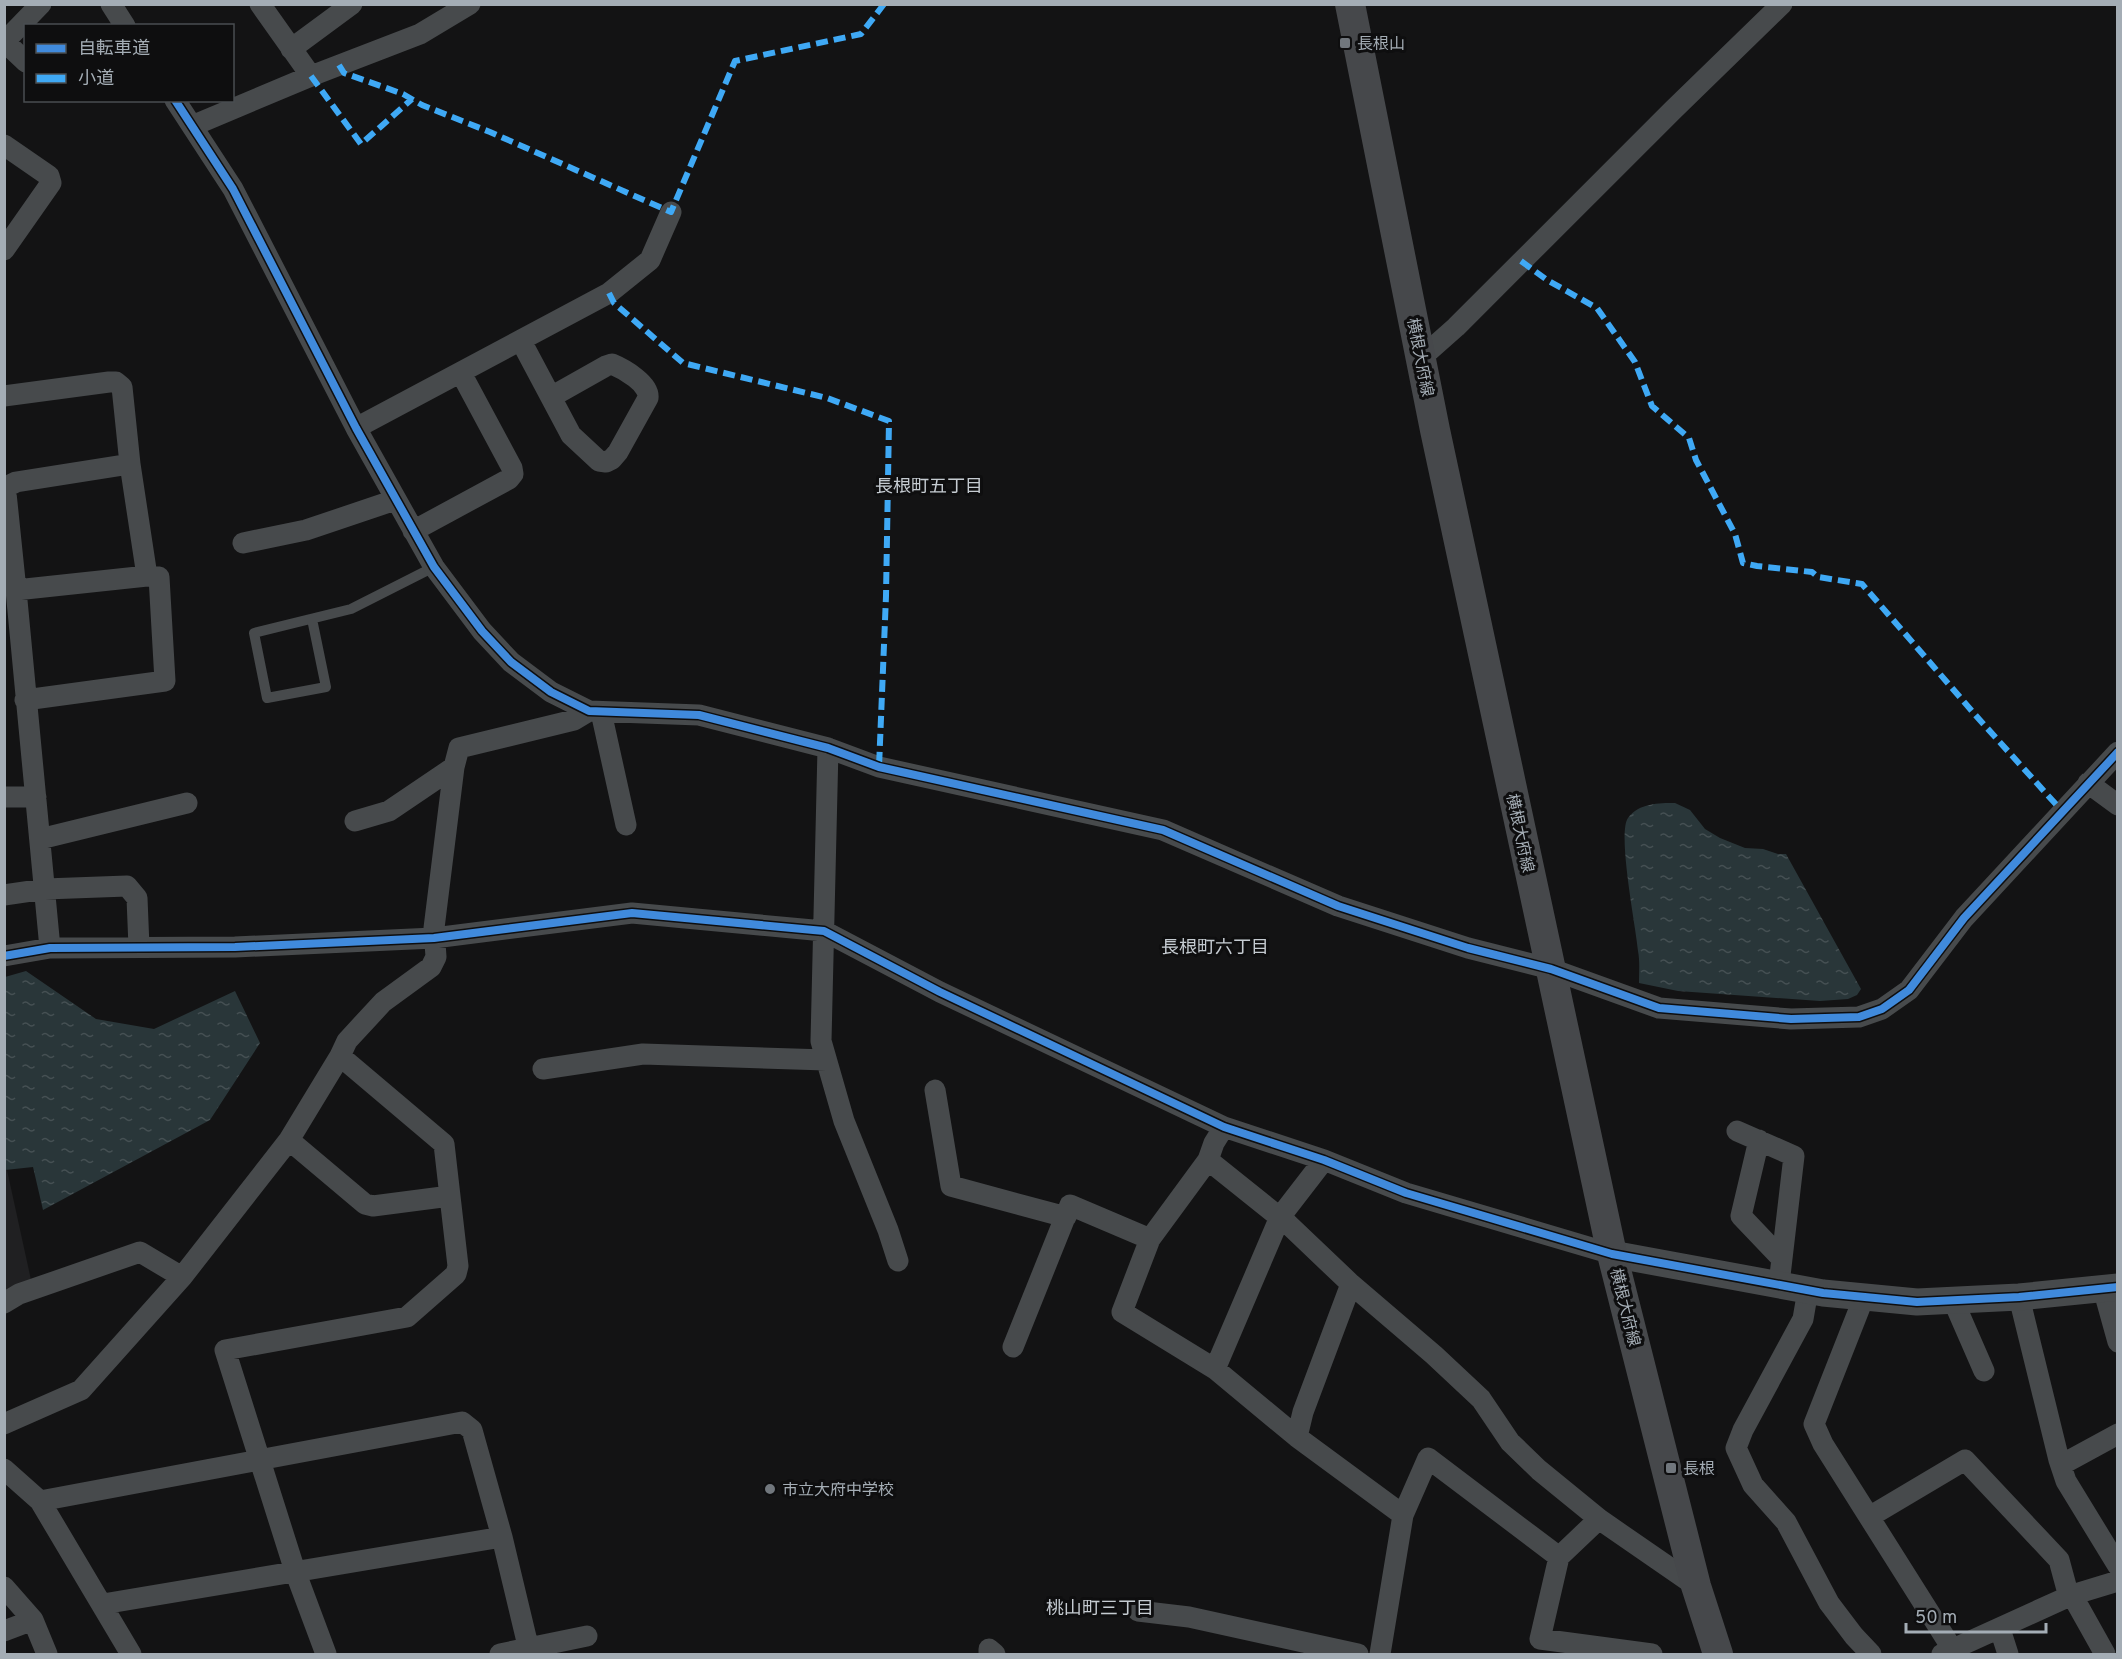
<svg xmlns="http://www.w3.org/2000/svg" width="2122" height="1659" font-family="Overpass,'Noto Sans JP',sans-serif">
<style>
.built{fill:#202022}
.water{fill:url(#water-ripples)}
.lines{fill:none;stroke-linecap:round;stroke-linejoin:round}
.service{stroke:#474a4c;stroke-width:10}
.minor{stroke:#474a4c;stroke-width:21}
.tertiary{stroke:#474a4c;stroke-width:27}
.secondary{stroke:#46484b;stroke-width:30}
.quiet{stroke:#3fa9f5;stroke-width:6;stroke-dasharray:12 6;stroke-linecap:butt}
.cycleway-casing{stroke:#0e0e0f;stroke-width:11}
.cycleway{stroke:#408adc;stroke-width:8}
.poi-dot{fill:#71777d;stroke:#0e0e0f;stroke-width:2}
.labels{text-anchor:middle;stroke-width:6;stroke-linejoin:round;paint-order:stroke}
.poi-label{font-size:16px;fill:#a4adb5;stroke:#0e0e0f;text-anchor:start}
.street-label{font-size:16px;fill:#a4adb5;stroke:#0e0e0f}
.neighbourhood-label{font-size:18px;fill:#c5cbd1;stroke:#0e0e0f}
</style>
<defs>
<pattern id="water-ripples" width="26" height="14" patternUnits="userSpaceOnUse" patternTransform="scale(1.5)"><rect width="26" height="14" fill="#293639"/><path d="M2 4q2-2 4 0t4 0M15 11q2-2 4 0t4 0" fill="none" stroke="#455053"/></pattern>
</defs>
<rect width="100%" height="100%" fill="#131314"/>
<path class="built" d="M7,1170l24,110 -26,13 -1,-122z"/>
<path class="water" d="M1675,803l15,7 15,19 15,9 25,10 18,1 15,5h8l75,135 -4,6 -9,4 -28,2 -142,-10 -39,-8c0,-11 1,-22 -1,-32 -2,-24 -21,-118 -10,-133 11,-15 31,-15 47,-15z
M26,971l70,48 58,10 81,-38 25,52 -50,77 -167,90 -10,-43 -28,3v-193z"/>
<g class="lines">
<path class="service" d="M312,619l14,68 -59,11 -13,-65 97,-24 83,-42"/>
<path class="minor" d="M111,4l14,22
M260,4l51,72
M291,49l61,-45
M26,62l-18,-17v-7l33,-34
M175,100l58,89 123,239 78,139 48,64 29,31 40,30 38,19 110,4 129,33 51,19 284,63 175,76 130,42 83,21 108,39 132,11 68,-2 23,-8 27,-19 55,-72 154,-166
M192,126l119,-50 109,-42 50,-30
M4,145l45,31 2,7 -47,67
M521,341l50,94 28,26 7,1 6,-3 6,-7 30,-54c2,-14 -24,-29 -36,-34l-6,2 -55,31
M1421,358l35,-31 217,-217 109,-106
M4,396l105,-14h7l6,5 8,77 17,112 -131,14 -10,-97 2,-7 8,-4 114,-18
M356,428l253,-135 41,-33 21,-48
M413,531l96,-52 4,-5 -1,-6 -51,-95
M243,543l63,-13 89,-30
M16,590l34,358
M25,700l140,-19 -6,-104 -12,-1
M601,712l25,113
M828,748l-7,293 23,80 44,109 10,31
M2088,783l30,22
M4,797h32
M355,821l34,-10 65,-44
M40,839l147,-36
M4,895l41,-6 82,-3 10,12 2,49
M4,956l46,-8 185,-1 199,-9 198,-25 192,18 116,61 284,135 100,33 82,33 206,61
M543,1069l100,-15 183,6
M935,1090l16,96 115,31
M1224,1127l-10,16 -6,17 80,64 63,60 83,71 47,44 29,43 29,28 60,49 97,67
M1737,1131l57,25 -15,128
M289,1140l76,64 8,2 77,-10
M1759,1140l-18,76 41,43
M1208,1160l-58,79 -28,73 93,57 65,-152 44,-57
M1351,1284l-48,128 -6,25 106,78 -23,139
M2103,1288l15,54
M1808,1290l-5,29 -60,111 -7,18 17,37 33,37 43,81 25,33 17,18
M1864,1297l-50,127 9,20 130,206
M2019,1297l40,163 7,21 52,85
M1953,1300l31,71
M4,1303l15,-9 121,-42 42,25
M1013,1347l57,-142 80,34
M1215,1369l82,68
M4,1424l77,-34 101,-113 107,-137 51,-84 7,-15 36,-39 48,-35 5,-10 -2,-29 20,-161 5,-19 115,-28 15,-9
M2061,1465l57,-31
M4,1469l36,32 91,153
M40,1501l422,-79 10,8 30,107 28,117
M1403,1515l25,-57 131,99
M1869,1517l96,-57 94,100 10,37
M1599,1519l-40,38 -19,82 112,15
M4,1587l29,33 14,34
M2072,1595l33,59
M103,1604l399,-67
M1138,1611l51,6 169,37
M2000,1629l8,25
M4,1631l29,-11
M326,1654l-31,-83 -70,-221 182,-33 49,-43 2,-8 -14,-122 -104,-88
M500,1654l87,-18
M989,1654v-5l6,5
M1942,1654l130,-59 46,-14"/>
<path class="tertiary" d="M1612,1254l211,39 94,9 102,-5 99,-10"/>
<path class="secondary" d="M1350,4l85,426 177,824 84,332 22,68"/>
<path class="quiet" d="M339,65l5,8 59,21 19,11 68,27 181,80 64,-151 126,-27 23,-30
M311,76l50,68 51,-45
M1521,261l26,19 50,28 38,54 17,44 37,32 7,22 39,74 8,29 14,3 55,6 6,5 44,7 116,134 84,93
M609,293l5,10 69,60 144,35 62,23 -3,175 -7,171"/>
<g class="cycleway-casing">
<path id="cycleway" d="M175,100l58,89 123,239 78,139 48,64 29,31 40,30 38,19 110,4 129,33 51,19 284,63 175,76 130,42 83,21 108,39 132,11 68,-2 23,-8 27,-19 55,-72 154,-166
M4,956l46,-8 185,-1 199,-9 198,-25 192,18 116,61 284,135 100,33 82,33 206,61 211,39 94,9 102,-5 99,-10"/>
</g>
<use href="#cycleway" class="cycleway"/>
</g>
<g class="poi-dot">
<rect x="1339" y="37" width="12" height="12" rx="3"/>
<rect x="1665" y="1462" width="12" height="12" rx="3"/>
<circle cx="770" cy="1489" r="6"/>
</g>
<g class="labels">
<g class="poi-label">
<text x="1357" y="49">長根山</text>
<text x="1683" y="1474">長根</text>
<text x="782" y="1495">市立大府中学校</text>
</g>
<g class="street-label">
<text transform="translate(1421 357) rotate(79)" y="6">横根大府線</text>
<text transform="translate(1521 833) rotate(78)" y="6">横根大府線</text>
<text transform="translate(1626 1307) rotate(76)" y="6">横根大府線</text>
</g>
<g class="neighbourhood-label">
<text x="929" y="492">長根町五丁目</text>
<text x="1215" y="953">長根町六丁目</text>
<text x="1100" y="1614">桃山町三丁目</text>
</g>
</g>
<rect width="2122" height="1659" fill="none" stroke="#a4adb5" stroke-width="12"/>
<rect x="24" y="24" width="210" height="78" fill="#0e0e0f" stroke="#4a4e51" stroke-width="1.5"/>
<rect x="36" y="44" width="30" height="9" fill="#408adc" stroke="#4a4e51" stroke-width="1.5"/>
<text x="78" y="54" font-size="18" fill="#a4adb5">自転車道</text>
<rect x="36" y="74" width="30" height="9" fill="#3fa9f5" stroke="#4a4e51" stroke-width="1.5"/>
<text x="78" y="84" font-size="18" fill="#a4adb5">小道</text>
<path d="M1906 1623v9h140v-9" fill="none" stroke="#a4adb5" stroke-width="3"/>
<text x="1915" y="1623" font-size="18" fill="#a4adb5" stroke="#0e0e0f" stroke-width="4.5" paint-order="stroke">50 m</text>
</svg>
